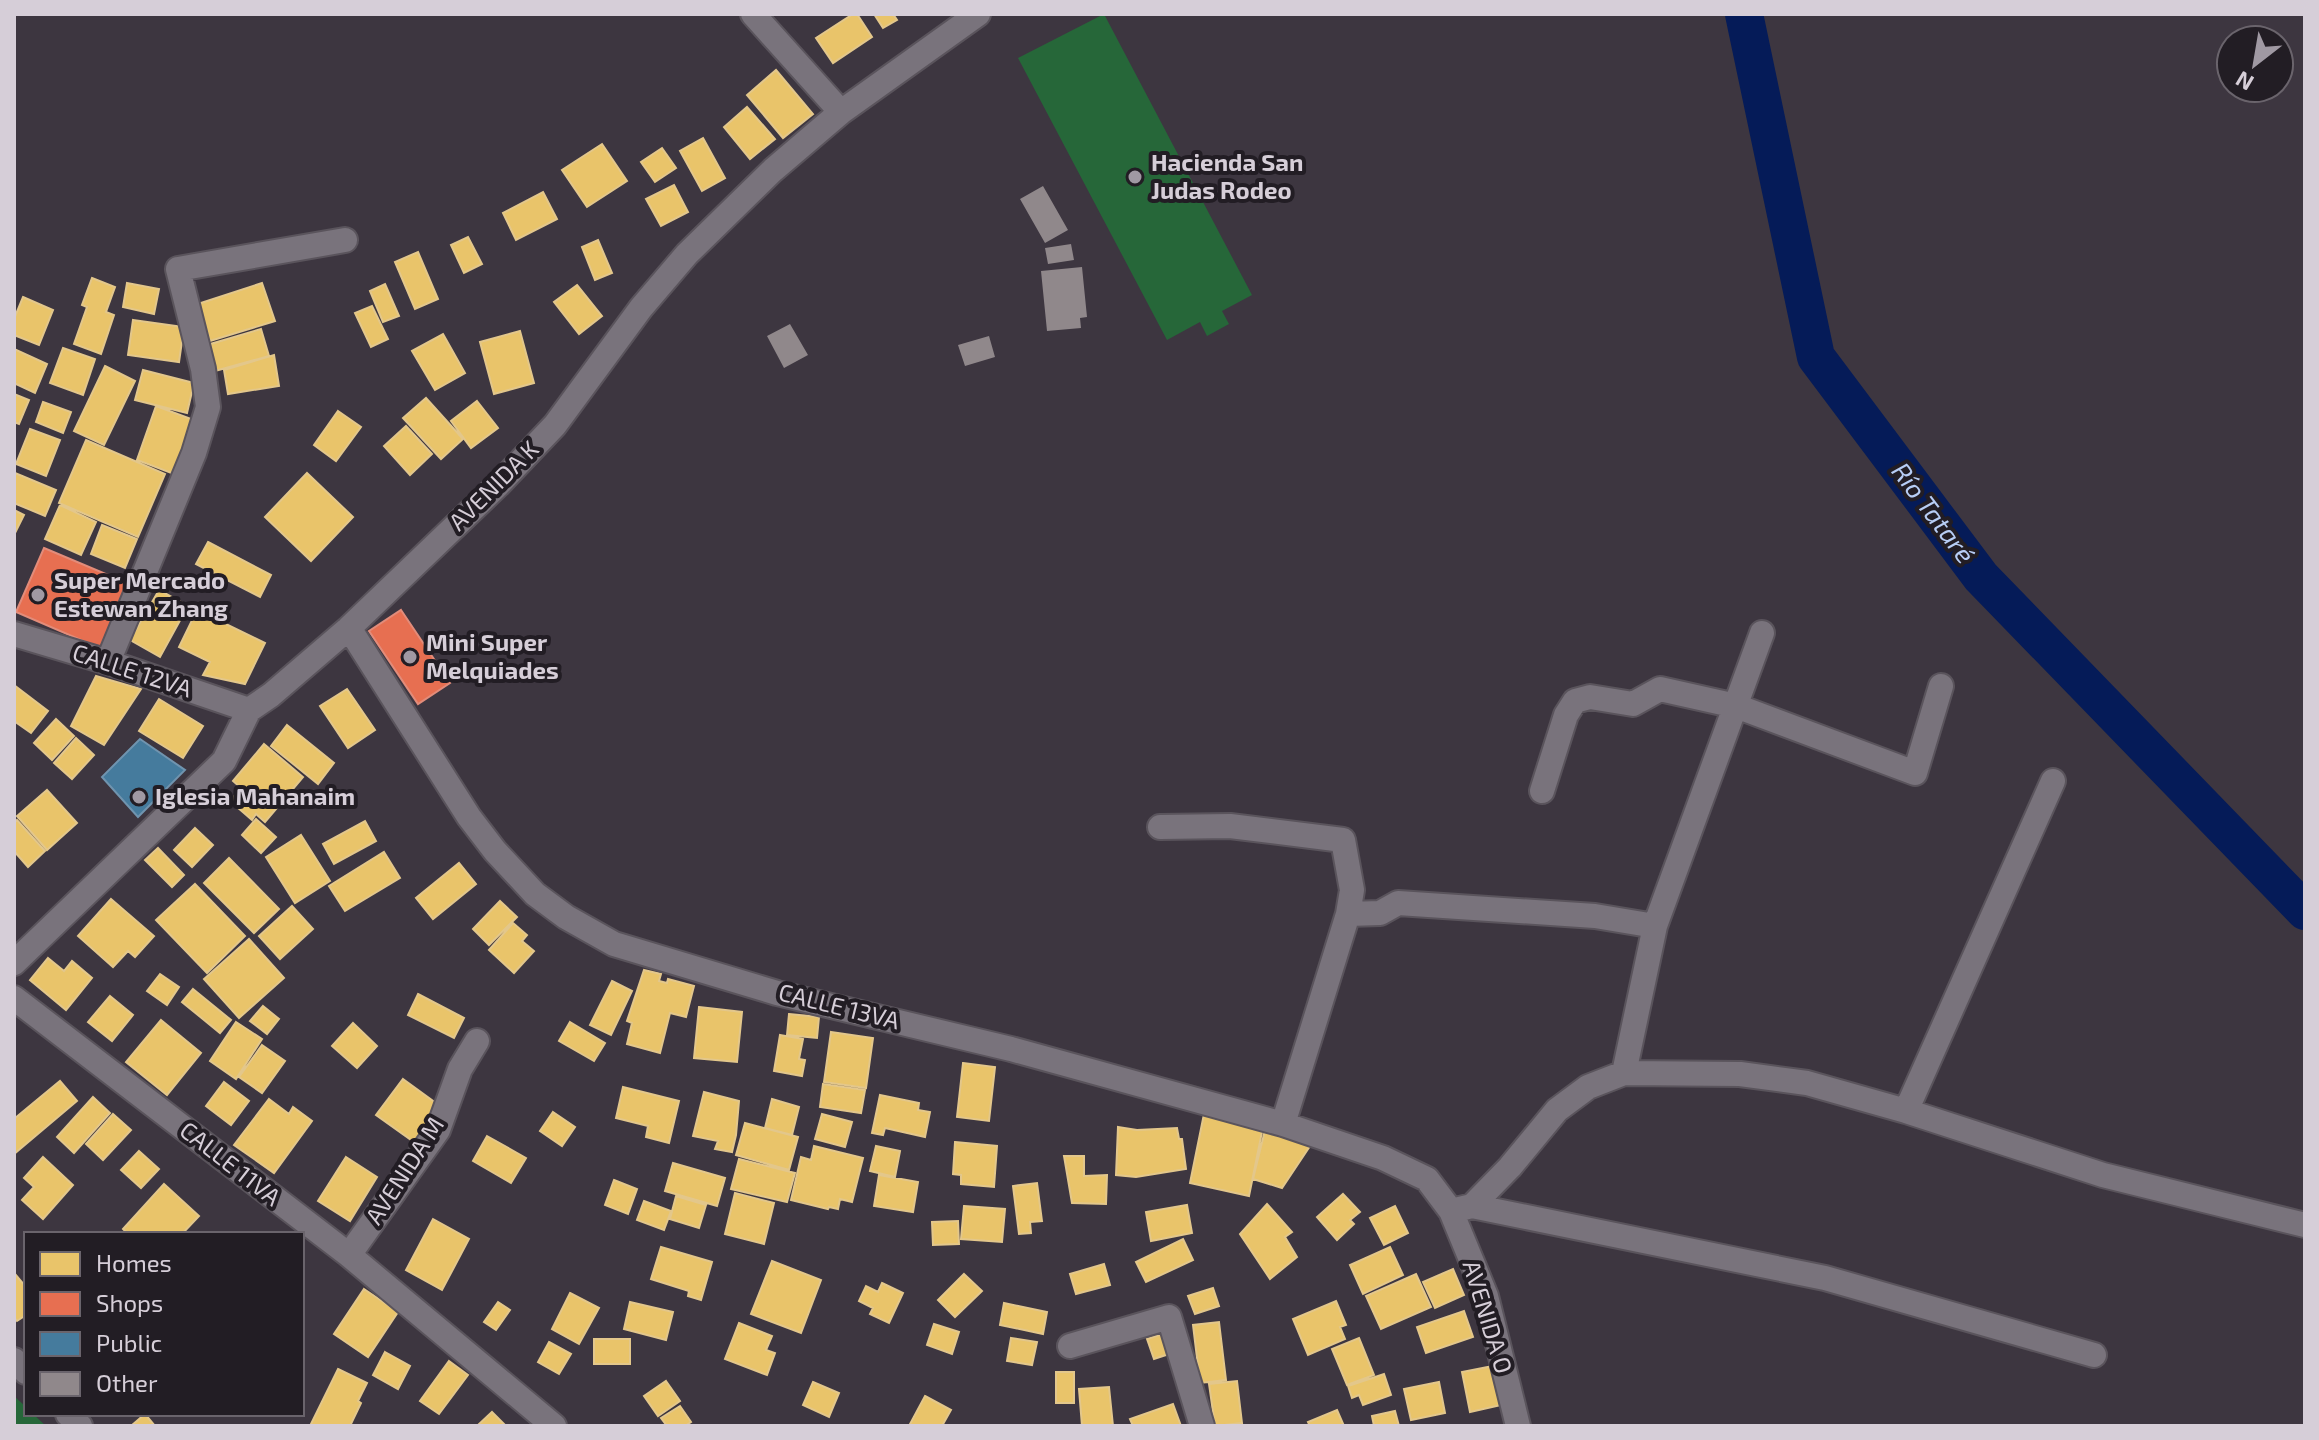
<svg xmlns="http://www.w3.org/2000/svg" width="2319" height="1440" font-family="'Exo 2',sans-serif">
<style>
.green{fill:#266739}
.homes{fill:#e9c46a;stroke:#e3c78b;stroke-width:2}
.shops{fill:#e76f51;stroke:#e28c7a;stroke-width:2}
.public{fill:#457b9d;stroke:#7094af;stroke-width:2}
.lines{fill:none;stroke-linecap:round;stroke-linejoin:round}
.river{stroke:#051b58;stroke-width:38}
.building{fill:#90888b}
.minor-casing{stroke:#5a545c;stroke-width:28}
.minor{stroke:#79737c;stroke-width:24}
.poi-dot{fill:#a099a3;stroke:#221d24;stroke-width:3}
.labels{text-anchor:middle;stroke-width:8;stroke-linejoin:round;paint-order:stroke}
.poi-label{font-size:24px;font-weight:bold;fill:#d6ced8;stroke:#221d24;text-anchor:start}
.street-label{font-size:24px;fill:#d6ced8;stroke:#221d24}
.water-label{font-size:26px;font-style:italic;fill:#b7cdf5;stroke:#221d24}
</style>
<rect width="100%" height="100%" fill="#3d3640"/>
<path class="green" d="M1104,14l148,281 -30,16 7,13 -22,12 -7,-14 -33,18 -149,-282z
M14,1396l12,11v7h7l13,12h-32z"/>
<path class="homes" d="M853,14h4l15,23 -39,26 -17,-25z
M874,14h19l4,6 -14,8z
M776,70l37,44 -30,24 -36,-43z
M747,107l28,32 -25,20 -26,-32z
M703,138l22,40 -23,13 -22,-40z
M602,144l25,37 -40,26 -25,-37z
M662,148l14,20 -21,14 -14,-20z
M674,185l14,27 -27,14 -15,-27z
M543,192l14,27 -41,21 -13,-27z
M468,237l14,27 -18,9 -13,-28z
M598,240l14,33 -17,7 -13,-33z
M418,252l20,47 -23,10 -20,-47z
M92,278l23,9 -9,25 8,3 -13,39 -27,-10 13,-37 -5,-2z
M127,283l32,6 -5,25 -31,-7z
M262,283l13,38 -65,20 -12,-37z
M385,284l14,32 -16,6 -13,-31z
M577,285l25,31 -23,18 -25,-32z
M23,297l30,13 -14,35 -25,-10v-16z
M372,306l16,33 -17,8 -16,-34z
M133,320l51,7 -5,35 -51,-7z
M261,329l8,27 -54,15 -8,-26z
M520,331l14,52 -40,11 -14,-52z
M443,334l22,39 -30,17 -23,-39z
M63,348l32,11 -12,36 -33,-12z
M14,349l33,15 -12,29 -21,-10z
M274,355l5,31 -51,8 -4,-24z
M105,366l30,15 -31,64 -30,-14z
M143,370l51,13 -7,30 -52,-13z
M14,394l15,6 -10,24 -5,-2z
M426,398l37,41 -22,20 -38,-41z
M477,401l21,27 -27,20 -20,-27z
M43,402l28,10 -8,21 -27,-11z
M156,406l38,14 -20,54 -37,-14z
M338,411l23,16 -25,34 -22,-16z
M406,426l26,28 -22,21 -26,-29z
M30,429l30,11 -14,36 -30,-12z
M86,440l79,34 -27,63 -79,-34z
M15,473l41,17 -11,26 -31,-13z
M307,473l46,44 -42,44 -46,-44z
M60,505l36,17 -15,33 -36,-16z
M14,510l10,5 -10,20z
M102,525l35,14 -12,29 -34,-14z
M208,542l63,33 -11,22 -64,-33z
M159,590l29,16 -28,51 -30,-17z
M197,610l68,33 -20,41 -42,-9 7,-13 -31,-15z
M96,676l45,13 -37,56 -33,-19z
M14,685l34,26 -17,22 -17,-12z
M347,689l28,41 -27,18 -28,-42z
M159,699l44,27 -20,32 -44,-27z
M56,719l18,17 -22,24 -18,-17z
M287,725l47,38 -16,21 -47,-38z
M76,738l18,17 -22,24 -18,-16z
M264,744l39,33 -38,45 -9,-8 -4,6 -22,-19 11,-13 -8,-7z
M47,790l30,33 -30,27 -30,-34z
M256,819l20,18 -15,16 -19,-18z
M17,820l28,31 -17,16 -14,-16v-28z
M365,821l11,20 -42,23 -11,-20z
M195,828l18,17 -21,22 -18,-17z
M301,835l29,46 -35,22 -29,-46z
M158,848l26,27 -12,12 -27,-27z
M384,852l16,26 -55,33 -16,-25z
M229,858l50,51 -25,24 -50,-50z
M459,863l17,21 -43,35 -17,-21z
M195,884l50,52 -38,37 -51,-53z
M111,899l43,37 -19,21 -7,-6 -15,16 -35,-31z
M500,901l17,16 -28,28 -16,-16z
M292,906l21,23 -33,30 -21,-23z
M513,923l14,12 -5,6 12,10 -20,22 -25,-23z
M249,939l35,39 -45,40 -35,-39z
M48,958l16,13 8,-10 20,17 -26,32 -36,-30z
M644,970l17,4 -2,7 8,2 1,-4 26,7 -8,31 -16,-4 -10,40 -33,-9 5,-21 -5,-2z
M160,974l19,13 -12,18 -20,-14z
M612,981l20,10 -21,44 -21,-10z
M193,989l38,31 -11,13 -38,-31z
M418,994l46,24 -10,20 -46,-23z
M110,996l23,19 -21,26 -24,-19z
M263,1006l16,13 -12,15 -17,-13z
M699,1007l43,5 -5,50 -43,-4z
M789,1014l30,3 -2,21 -30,-3z
M161,1020l40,33 -34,42 -41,-33z
M236,1022l26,17 -26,40 -26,-18z
M570,1022l35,21 -11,18 -35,-20z
M353,1023l24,23 -20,22 -25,-22z
M831,1032l42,6 -7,50 -42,-6z
M780,1035l23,4 -4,20 6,1 -3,16 -28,-5z
M262,1045l23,16 -23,32 -23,-16z
M963,1063l32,4 -6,54 -32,-4z
M403,1079l37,27 -26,36 -38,-27z
M60,1081l17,20 -63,53v-35z
M224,1082l25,19 -18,24 -25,-19z
M823,1084l42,6 -4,23 -41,-6z
M623,1087l56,14 -10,42 -23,-6 2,-11 -32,-8z
M704,1092l35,9 -3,34 -4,17 -17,-3 3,-8 -25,-5z
M880,1095l39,8 -1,7 12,2 -5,25 -40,-9 -2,7 -11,-2z
M93,1097l17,16 -36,40 -17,-16z
M269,1099l20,15 4,-7 19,14 -38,52 -40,-28z
M772,1099l27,8 -7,28 -27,-7z
M553,1112l22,15 -13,19 -22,-15z
M113,1114l18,16 -28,30 -17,-16z
M822,1114l30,8 -7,25 -30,-8z
M1204,1114l59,13 -14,69 -59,-13z
M745,1123l53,14 -9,33 -53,-15z
M1118,1127l19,3 40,-2 2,11h3l4,30 -50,8 -20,-2z
M1265,1130l45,16 -28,42 -29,-9z
M487,1136l39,22 -15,25 -38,-22z
M955,1142l42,4 -3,41 -33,-3v-9l-8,-1z
M814,1146l49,12 -11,44 -12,-3 -2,10 -9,-2 -1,2 -37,-9 10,-43 10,3z
M876,1146l24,5 -5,26 -25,-6z
M139,1151l20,18 -18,19 -20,-18z
M1064,1156h20v20l23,-1 -1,29 -34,-1z
M43,1157l30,28 -30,34 -21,-19 12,-13 -10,-9z
M346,1157l31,20 -27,44 -32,-20z
M739,1159l56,14 -8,29 -56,-13z
M673,1163l52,15 -8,28 -52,-15z
M879,1175l39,7 -5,30 -39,-6z
M614,1180l23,9 -9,25 -23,-9z
M1037,1183l5,38 -12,1 1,11 -12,1 -6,-48z
M164,1184l35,32 -17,18h-54l-5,-5z
M735,1193l39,10 -10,41 -39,-10z
M1343,1194l17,18 -10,8 4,4 -17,16 -20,-23z
M676,1196l30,9 -7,23 -29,-9z
M644,1201l27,10 -7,19 -27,-10z
M1267,1204l25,28 -7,5 12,20 -27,22 -30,-45z
M1187,1205l5,28 -41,8 -5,-29z
M964,1206l41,3 -3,33 -41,-3z
M1395,1206l13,27 -24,12 -14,-27z
M433,1219l36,20 -27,51 -36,-20z
M958,1221l1,23 -26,1 -1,-23z
M1183,1239l10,21 -47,22 -10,-20z
M661,1247l51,15 -11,38 -13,-4 1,-5 -38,-12z
M1390,1247l13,28 -40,19 -13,-29z
M772,1261l49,19 -20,53 -50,-19z
M1104,1264l6,21 -34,9 -6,-20z
M1453,1269l11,26 -29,13 -12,-26z
M15,1274l11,13v28l-9,6 -3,-4z
M964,1274l18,17 -27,26 -17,-17z
M1416,1274l15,33 -50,22 -15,-33z
M882,1283l21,10 -14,30 -19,-9 3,-6 -14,-7 7,-15 12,6z
M1213,1288l6,18 -24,8 -7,-18z
M364,1289l34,23 -30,45 -34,-23z
M570,1293l29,15 -20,36 -27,-15z
M1336,1301l10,24 -6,2 5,12 -37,16 -15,-36z
M498,1302l12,8 -14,20 -12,-8z
M630,1302l43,10 -7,28 -42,-11z
M1004,1303l43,9 -4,22 -43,-9z
M1464,1311l9,26 -47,16 -9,-26z
M1219,1322l7,58 -26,3 -7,-58z
M739,1323l33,13 -6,14 9,3 -8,22 -42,-16z
M934,1324l25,8 -7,22 -25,-9z
M1165,1333l7,20 -18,6 -7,-20z
M1011,1338l26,4 -5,23 -25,-4z
M1359,1338l15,37 -27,10 -15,-36z
M594,1339h36v25h-36z
M549,1342l22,12 -12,20 -21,-12z
M385,1352l25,14 -12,23 -25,-14z
M449,1361l19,14 -29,39 -19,-13z
M1493,1366l8,39 -31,7 -8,-40z
M338,1369l29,14 -9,18 3,2 -11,23h-40z
M1056,1372h18v31h-18z
M1384,1374l7,21 -28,10 -4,-10 -7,3 -4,-12z
M666,1381l14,20 -22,15 -14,-20z
M1237,1381l5,42 -27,3 -6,-42z
M813,1382l26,11 -10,24 -26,-12z
M1439,1382l6,31 -34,7 -7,-31z
M1109,1387l4,39h-31l-3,-37z
M925,1396l26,14 -9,16h-33z
M1173,1404l8,22h-48l-3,-7z
M680,1406l11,16 -6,4h-18l-6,-8z
M1337,1410l7,16h-34l-2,-4z
M1395,1411l4,15h-25l-2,-10z
M492,1412l14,14h-29z
M145,1414l10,12h-24z"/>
<path class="shops" d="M44,548l88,37 -28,65 -88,-38z
M401,610l49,73 -32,21 -49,-73z"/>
<path class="public" d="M140,739l45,31 -47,47 -36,-40z"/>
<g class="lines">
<path class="river" d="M1744,14l72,343 165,220 324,334"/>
</g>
<path class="building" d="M1043,186l25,44 -23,13 -25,-44z
M1071,244l3,16 -26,4 -3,-16z
M1082,267l5,50 -7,1 1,10 -34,3 -6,-60z
M790,324l18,31 -24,13 -17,-32z
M989,336l6,21 -30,9 -7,-21z"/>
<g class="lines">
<g class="minor-casing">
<path id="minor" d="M753,14l88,98
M349,628l120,189 26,34 40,43 31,23 48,27 163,49 234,56 272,75 100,34 44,21 24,32 35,85 32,130
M14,634l94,28 141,48
M108,662l86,-209 14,-46 -5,-38 -25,-100 167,-29
M1542,791l24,-76 9,-14 15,-4 43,7 27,-15 76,17 179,67 26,-87
M1160,827l70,-1 113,14 9,50 -4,24
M14,963l210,-202 25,-51 22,-15 78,-67 149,-143 57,-60 86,-117 46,-54 86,-84 68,-58 137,-98
M14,998l335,257 205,171
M1624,1073l31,-147 107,-293
M1906,1111l147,-330
M1283,1124l65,-210 32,-1 18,-10 197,13 60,10
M1472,1206l353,72 269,77
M1451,1211l21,-5 38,-39 47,-57 31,-23 36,-14 116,1 67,9 99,28 197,64 202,50
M349,1255l89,-125 22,-61 17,-28
M1070,1346l99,-29 33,109
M14,1360l12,12
M68,1414l12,12"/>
</g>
<use href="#minor" class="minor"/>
</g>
<g class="poi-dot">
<circle cx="1135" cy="177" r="8"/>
<circle cx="38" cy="595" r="8"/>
<circle cx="410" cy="657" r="8"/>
<circle cx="139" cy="797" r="8"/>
</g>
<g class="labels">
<g class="poi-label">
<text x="1151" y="171">Hacienda San<tspan x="1151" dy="28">Judas Rodeo</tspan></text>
<text x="54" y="589">Super Mercado<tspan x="54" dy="28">Estewan Zhang</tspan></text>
<text x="426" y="651">Mini Super<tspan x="426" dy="28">Melquiades</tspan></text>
<text x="155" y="805">Iglesia Mahanaim</text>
</g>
<g class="street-label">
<text transform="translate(494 486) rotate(-45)" y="8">AVENIDA K</text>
<text transform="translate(132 671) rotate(18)" y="8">CALLE 12VA</text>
<text transform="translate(839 1007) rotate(14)" y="8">CALLE 13VA</text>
<text transform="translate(230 1164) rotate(38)" y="8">CALLE 11VA</text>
<text transform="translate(405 1171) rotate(-57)" y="8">AVENIDA M</text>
<text transform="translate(1487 1317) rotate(73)" y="8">AVENIDA O</text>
</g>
<g class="water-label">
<text transform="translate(1933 513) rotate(53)" y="9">Río Tataré</text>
</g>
</g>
<rect width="2319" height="1440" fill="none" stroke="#d6ced8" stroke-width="32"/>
<rect x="24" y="1232" width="280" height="184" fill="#221d24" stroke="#6a646c" stroke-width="2"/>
<rect x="40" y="1252" width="40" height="24" fill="#e9c46a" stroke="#6a646c" stroke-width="2"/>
<text x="96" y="1272" font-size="24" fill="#d6ced8">Homes</text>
<rect x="40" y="1292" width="40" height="24" fill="#e76f51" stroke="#6a646c" stroke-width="2"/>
<text x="96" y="1312" font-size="24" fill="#d6ced8">Shops</text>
<rect x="40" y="1332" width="40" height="24" fill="#457b9d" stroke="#6a646c" stroke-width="2"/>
<text x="96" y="1352" font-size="24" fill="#d6ced8">Public</text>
<rect x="40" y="1372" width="40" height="24" fill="#90888b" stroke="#6a646c" stroke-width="2"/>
<text x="96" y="1392" font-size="24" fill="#d6ced8">Other</text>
<g transform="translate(2255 64) rotate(211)"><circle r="38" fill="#221d24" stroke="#6a646c" stroke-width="2"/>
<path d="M0-6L14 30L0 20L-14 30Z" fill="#a099a3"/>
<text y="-12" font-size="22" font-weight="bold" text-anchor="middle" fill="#d6ced8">N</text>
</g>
</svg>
